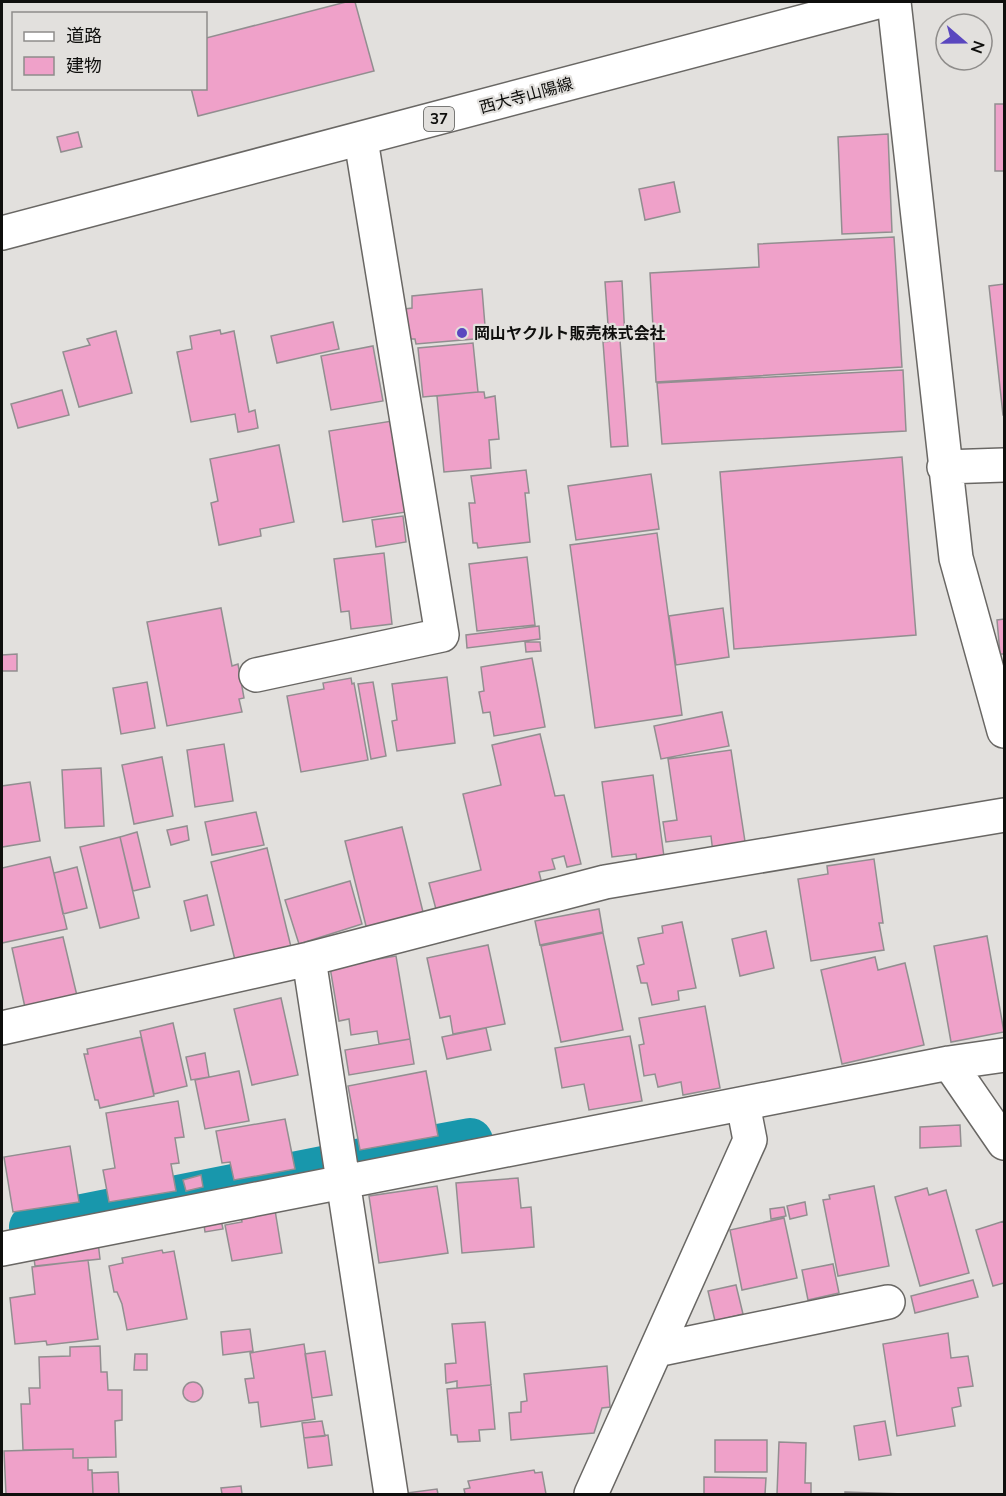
<svg xmlns="http://www.w3.org/2000/svg" width="1006" height="1496" font-family="Mulish,'Noto Sans JP',sans-serif">
<style>
.lines{fill:none;stroke-linecap:round;stroke-linejoin:round}
.canal{stroke:#1897ac;stroke-width:46}
.building{fill:#efa1c9;stroke:#928e90;stroke-width:1.5}
.street-casing{stroke:#696764;stroke-width:36}
.primary-casing{stroke:#696764;stroke-width:36}
.street{stroke:#fff;stroke-width:33}
.primary{stroke:#fff;stroke-width:33}
.poi-dot{fill:#5a47bf;stroke:#e2e0dd;stroke-width:2}
.labels{text-anchor:middle;stroke-width:4.5;stroke-linejoin:round;paint-order:stroke}
.shield{fill:#e2e0dd;stroke:#4e4e4b;stroke-width:1.5}
.shield-label{font-size:15px;font-weight:bold;fill:#0f0f0d}
.street-label{font-size:16px;fill:#0f0f0d;stroke:#e2e0dd}
.poi-label{font-size:16px;font-weight:bold;fill:#0f0f0d;stroke:#e2e0dd;text-anchor:start}
</style>
<rect width="100%" height="100%" fill="#e2e0dd"/>
<g class="lines">
<path class="canal" d="M351,1163l119,-22
M32,1227l296,-59"/>
</g>
<path class="building" d="M346,2h9l19,69 -176,45 -7,-28h15v-50z
M995,104h9v67h-9z
M78,132l4,15 -21,5 -4,-15z
M888,134l4,98 -50,2 -4,-97z
M674,182l6,30 -35,8 -6,-31z
M894,237l8,130 -246,15 -6,-109 109,-6 -1,-23z
M622,281l3,57 -16,1 -4,-57z
M1004,284v131h-1l-14,-129z
M482,289l4,49 -70,6 -1,-5h-7l-3,-30 7,-1v-12z
M333,322l6,27 -62,14 -6,-27z
M220,330l1,4 13,-3 15,81 6,-2 3,18 -20,4 -3,-18 -44,8 -14,-70 15,-3 -2,-13z
M116,331l16,62 -53,14 -16,-55 27,-7 -3,-6z
M620,340l8,106 -17,1 -8,-105z
M473,343l5,49 -55,5 -5,-49z
M373,346l10,55 -52,9 -10,-54z
M903,370l3,61 -244,13 -5,-61z
M62,390l7,25 -51,13 -7,-24z
M478,392h6l1,6 10,-2 4,43 -10,1 2,28 -47,4 -7,-76z
M392,421l14,91 -63,10 -14,-91z
M279,445l15,77 -34,7 1,7 -42,9 -8,-42 7,-2 -8,-42z
M902,457l14,178 -182,14 -14,-177z
M526,470l3,23h-4l5,49 -52,6 -1,-5h-4l-4,-40h6l-4,-27z
M651,474l8,55 -83,11 -8,-54z
M403,516l3,26 -30,5 -4,-27z
M657,533l25,182 -87,13 -25,-183z
M384,553l8,71 -41,5 -2,-18 -8,1 -7,-53z
M527,557l8,68 -58,6 -8,-67z
M221,608l11,58 6,-2 6,34 -5,1 3,13 -75,14 -20,-104z
M723,608l6,49 -53,8 -7,-49z
M1004,619v35h-4l-3,-34z
M539,626l1,13 -73,9 -1,-13z
M525,642h15l1,9 -15,1z
M17,654v17h-15v-16z
M532,658l13,69 -51,9 -4,-24 -7,1 -4,-21 5,-1 -3,-24z
M447,677l8,66 -58,8 -5,-30 5,-1 -5,-36z
M351,678l1,6 2,-1 14,77 -67,12 -14,-76 37,-7 -1,-6z
M147,682l8,46 -34,6 -8,-46z
M373,682l13,74 -15,3 -13,-75z
M722,712l7,34 -68,13 -7,-33z
M540,734l15,62 9,-1 17,69 -14,3 -3,-11 -12,3 3,10 -16,3 4,16 -106,25 -8,-30 52,-13 -18,-76 38,-9 -9,-40z
M224,744l9,57 -38,6 -8,-57z
M731,750l15,98 -33,5 -2,-17 -45,6 -3,-20 14,-2 -9,-61z
M162,757l11,59 -39,8 -12,-59z
M101,768l3,58 -39,2 -3,-58z
M653,775l12,89 -27,4 -2,-14 -24,3 -10,-75z
M30,782l10,59 -38,6v-61z
M256,812l8,33 -52,10 -7,-33z
M187,826l2,14 -18,5 -4,-15z
M402,827l22,89 -57,14 -22,-89z
M137,832l13,55 -17,4 -13,-54z
M120,837l19,81 -39,10 -20,-81z
M267,848l24,99 -56,13 -24,-98z
M50,857l17,72 -65,14v-75z
M874,859l9,64h-4l5,27 -73,11 -13,-82 30,-5 -1,-8z
M77,867l10,41 -24,6 -9,-41z
M350,881l12,43 -63,20 -14,-44z
M207,895l7,30 -23,6 -7,-30z
M599,909l4,23 -63,13 -5,-24z
M682,922l14,66 -18,3 1,9 -27,5 -5,-22h-6l-4,-17 7,-2 -6,-26 25,-5 -1,-7z
M766,931l8,37 -34,8 -8,-37z
M603,933l20,97 -62,12 -20,-96z
M987,936l17,96 -53,10 -17,-96z
M63,937l15,63 -52,12 -14,-64z
M488,945l17,79 -52,10 -3,-18 -10,2 -13,-60z
M396,956l14,83 -31,5 -2,-13 -26,4 -2,-16 -10,2 -9,-54z
M875,957l3,13 27,-7 19,82 -82,19 -21,-94z
M281,998l17,77 -46,10 -18,-76z
M705,1006l15,82 -37,7 -2,-13 -23,5 -3,-13 -11,2 -5,-31 5,-1 -5,-26z
M173,1023l14,63 -33,8 -14,-63z
M486,1028l5,22 -44,9 -5,-22z
M630,1036l12,65 -53,9 -5,-26 -22,4 -7,-40z
M141,1037l13,59 -54,12 -2,-8h-3l-11,-46h4l-1,-5z
M410,1039l4,25 -65,11 -4,-25z
M205,1053l4,24 -18,3 -5,-23z
M239,1071l10,50 -44,8 -10,-49z
M426,1071l12,65 -78,14 -12,-64z
M178,1101l6,36 -9,1 4,25 -8,1 5,27 -67,11 -6,-32 12,-2 -9,-55z
M285,1119l10,50 -61,11 -4,-18 -8,1 -6,-32z
M960,1125l1,21 -41,2v-21z
M70,1146l9,56 -66,10 -9,-55z
M201,1175l2,12 -17,4 -3,-11z
M518,1178l3,30 10,-1 3,40 -72,6 -6,-70z
M437,1186l11,67 -69,10 -10,-67z
M874,1186l15,80 -51,10 -15,-76 7,-1 -1,-4z
M927,1188l2,7 17,-5 23,83 -49,13 -25,-89z
M805,1202l2,13 -17,4 -3,-13z
M274,1204l8,49 -50,8 -7,-36 17,-3 -2,-12z
M784,1207l2,9 -15,3 -1,-10z
M220,1215l3,14 -18,3 -2,-14z
M784,1218l13,60 -55,12 -12,-60z
M1004,1221v62l-11,3 -17,-56z
M98,1242l2,17 -65,7 -2,-16z
M162,1250l1,3 11,-2 13,68 -60,11 -5,-26 -5,-12h-3l-5,-26 14,-3 -1,-5z
M88,1260l10,79 -51,6 -1,-4 -31,3 -5,-46 25,-4 -3,-27z
M833,1264l6,29 -31,7 -6,-30z
M973,1280l5,17 -63,16 -4,-17z
M736,1285l7,29 -28,7 -7,-30z
M485,1322l6,63 -34,3v-7l-11,2 -1,-19 11,-1 -4,-39z
M250,1329l3,22 -30,4 -2,-23z
M948,1333l3,25 17,-2 5,30 -15,2 3,18 -9,2 3,18 -58,10 -14,-92z
M304,1344l11,75 -54,8 -3,-25 -9,1 -4,-24 9,-1 -4,-25z
M100,1346l1,26h6l1,18h14v30l-7,1 1,36 -43,1v-9l-50,1 -2,-46h9l-1,-16h11l-1,-31 31,-1v-9z
M325,1351l7,44 -20,3 -7,-44z
M135,1354h12v16h-13z
M607,1366l3,41 -8,1 -8,25 -83,7 -2,-27 12,-1v-10l6,-1 -3,-27z
M183 1392a10 10 0 1 1 20 0a10 10 0 1 1-20 0Z
M491,1385l4,44 -16,1 1,11 -22,1 -1,-7h-6l-4,-46z
M322,1421l3,15 -21,2 -2,-15z
M885,1421l6,34 -32,5 -5,-34z
M328,1435l4,30 -24,3 -4,-30z
M715,1440h52v32h-52z
M779,1442l27,1 -1,40h6v11h-34z
M73,1449v9h15v12h4l1,24h-87l-2,-43z
M534,1470l1,3 7,-1 4,22h-81l-1,-5 6,-1 -2,-7z
M118,1472l1,22h-26l-1,-21z
M704,1477l62,1 -1,16h-61z
M241,1486l1,8h-20l-1,-6z
M437,1489l1,5 -31,-1z
M845,1492l60,2h-60z"/>
<g class="lines">
<g class="street-casing">
<path id="street" d="M894,2l62,556 48,173
M944,467l60,-2
M256,675l186,-40 -81,-495
M309,959l82,535
M2,1028l307,-69 296,-77 399,-67
M949,1063l55,80
M2,1249l947,-186 55,-8
M656,1350l232,-48
M591,1494l159,-354 -7,-36"/>
</g>
<g class="primary-casing">
<path id="primary" d="M2,233l875,-231"/>
</g>
<use href="#street" class="street"/>
<use href="#primary" class="primary"/>
</g>
<circle class="poi-dot" cx="462" cy="333" r="6"/>
<g class="labels">
<rect class="shield" x="424" y="107" width="30" height="24" rx="4.5"/>
<g class="shield-label">
<text x="439" y="124">37</text>
</g>
<g class="street-label">
<text transform="translate(526 95) rotate(-15)" y="6">西大寺山陽線</text>
</g>
<g class="poi-label">
<text x="474" y="339">岡山ヤクルト販売株式会社</text>
</g>
</g>
<rect width="1006" height="1496" fill="none" stroke="#0f0f0d" stroke-width="6"/>
<rect x="12" y="12" width="195" height="78" fill="#e2e0dd" stroke="#8e8c8a" stroke-width="1.5"/>
<rect x="24" y="32" width="30" height="9" fill="#ffffff" stroke="#8e8c8a" stroke-width="1.5"/>
<text x="66" y="42" font-size="18" fill="#0f0f0d">道路</text>
<rect x="24" y="57" width="30" height="18" fill="#efa1c9" stroke="#8e8c8a" stroke-width="1.5"/>
<text x="66" y="72" font-size="18" fill="#0f0f0d">建物</text>
<g transform="translate(964 42) rotate(110)"><circle r="28" fill="#e2e0dd" stroke="#8e8c8a" stroke-width="1.5"/>
<path d="M0-4.5L10 22L0 15L-10 22Z" fill="#5a47bf"/>
<text y="-9" font-size="16" font-weight="bold" text-anchor="middle" fill="#0f0f0d">N</text>
</g>
</svg>
